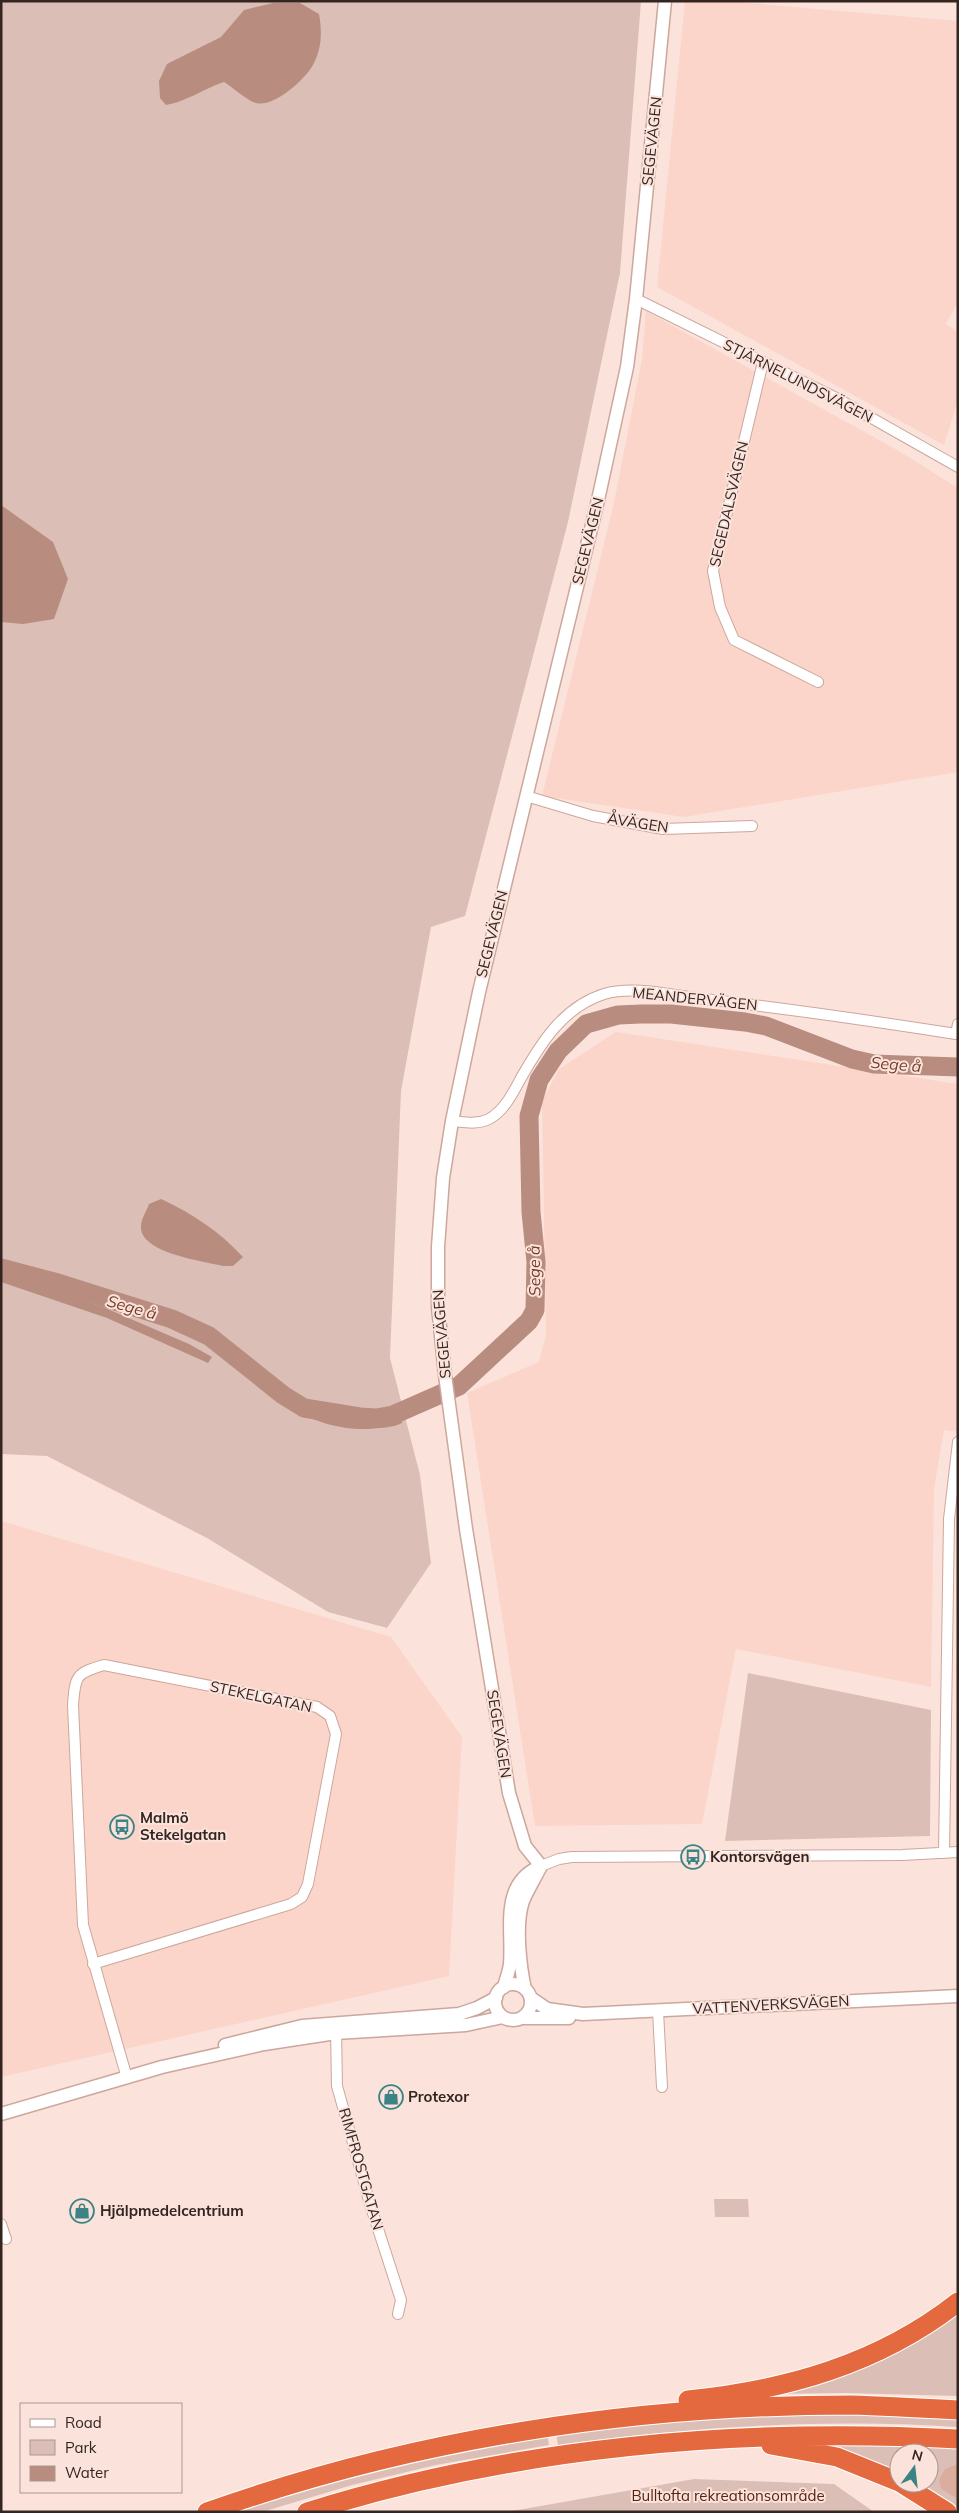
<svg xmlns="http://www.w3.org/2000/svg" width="959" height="2513" font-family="Mulish,sans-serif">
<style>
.built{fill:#fbd5c9}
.green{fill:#dbbfb6}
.forest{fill:#daae9f}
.water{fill:#b88d7f}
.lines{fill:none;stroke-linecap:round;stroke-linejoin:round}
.river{stroke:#b88d7f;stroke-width:19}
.minor-casing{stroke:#cca79b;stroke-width:12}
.tertiary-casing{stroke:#cca79b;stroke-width:15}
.motorway-casing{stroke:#fff;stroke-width:21}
.minor{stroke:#fff;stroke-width:10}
.tertiary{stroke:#fff;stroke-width:12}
.motorway{stroke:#e4693e;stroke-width:19}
.labels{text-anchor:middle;stroke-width:4;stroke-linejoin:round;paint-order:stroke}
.street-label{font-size:15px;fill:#342521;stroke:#fbe3db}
.poi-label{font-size:15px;font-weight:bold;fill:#342521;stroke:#fbe3db;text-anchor:start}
.park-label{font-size:15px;fill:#58220f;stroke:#fbe3db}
.water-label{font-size:16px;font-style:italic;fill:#743b28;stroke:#fbe3db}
</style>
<rect width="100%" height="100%" fill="#fbe3db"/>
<path class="built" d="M685,1h40l233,20v281l-12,22 12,8v68l-14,45 -287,-158z
M646,311l253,140 59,37v284l-274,45 -142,-21 72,-293 28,-144z
M616,1032l342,52v348l-14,-2 -10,59 -3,198 -195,-38 -34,175 -167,2 -68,-433 72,-31 7,-27 -4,-234 17,-32z
M1,1521l390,116 71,100 -13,239 -448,101z"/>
<path class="green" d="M1,1h640l-21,272 -52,249 -103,394 -34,11 -30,164 -11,267 30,117 11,88 -44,65 -59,-16 -121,-74 -160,-82 -46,-2z
M748,1673l183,37 -1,126 -205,5z
M714,2199h34l1,18h-34z
M958,2309v87l-112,-3 -81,1z
M804,2411l154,5v11c-134,-9 -267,0 -400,18l-2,-12 49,-8z
M547,2433l2,12 -113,20 -84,20 -90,27h-38l133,-40z
M822,2440l136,4v68l-46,-29h17v-30h-30v23l-82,-29z
M694,2479l140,5 40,28h-367z"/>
<path class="forest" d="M958,2464v35l-17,-10 -2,-9 6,-11z"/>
<path class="water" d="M273,3h27l19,11c3,17 3,33 -5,49 -7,15 -40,45 -58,40 -8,-2 -24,-16 -32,-21 -21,7 -36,19 -58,23l-6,-7 -1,-17 8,-17 54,-27 23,-27z
M1,505l52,37 15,37 -14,40 -31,5 -22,-2z
M161,1199c31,14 59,33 82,58l-10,9h-10c-20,-5 -84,-13 -82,-40 0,-7 6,-16 8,-22z
M1,1274l102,33 86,37 23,13 -4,6 -101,-45 -106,-36z
M273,1391c42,29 79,40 129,27v5c-10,5 -22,5 -34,6 -38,1 -67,-13 -98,-33z"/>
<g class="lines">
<path class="river" d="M1,1268l57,15 114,36 37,17 74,59 21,13 56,9 16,1 17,-3 66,-29 70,-65 6,-11 1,-48 -5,-50 -2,-96 10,-36 19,-29 28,-27 32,-9 23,-1h30l74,8 21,4 86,33 22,5 84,3"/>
<g class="minor-casing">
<path id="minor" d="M636,299l202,100 120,68
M763,362l-50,209 7,36 14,33 84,42
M526,796l67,20 70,13 89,-3
M452,1121c12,1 25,4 37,-2 15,-8 24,-26 32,-41 20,-35 42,-71 83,-84 31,-9 70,2 101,5 84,10 168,22 251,35l2,-10
M944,1853l5,-334 9,-77
M541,1866l18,-7 13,-2 330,-2 56,-3
M93,1964l198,-60 11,-7 6,-13 28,-150 -6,-18 -13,-9 -213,-42c-28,8 -29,11 -31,40l10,220 44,153
M658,2011l4,76
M336,2028l1,58 33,118 31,96 -3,14
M1,2224l5,15"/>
</g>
<g class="tertiary-casing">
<path id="tertiary" d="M541,1866l-16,-20 -16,-53 -43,-264 -21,-154 -7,-68v-60l5,-69 9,-57 27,-129 119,-492 29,-133 9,-68 29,-298
M495 2002a18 18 0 1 1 36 0a18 18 0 1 1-36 0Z
M504,1987c2,-8 5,-15 6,-23 3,-36 -11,-80 31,-98
M525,1989c-5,-23 -10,-65 -2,-88 5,-12 12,-23 18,-35
M531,1998l16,11 36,5 375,-18
M522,2018h47
M225,2045l77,-19 157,-12 18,-6 19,-10
M1,2114l161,-47 102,-23 72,-11 130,-8 37,-8"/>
</g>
<g class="motorway-casing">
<path id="motorway" d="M688,2400c98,-10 191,-36 270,-98
M771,2445l66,12 62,25
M901,2483l46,29
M207,2512c205,-73 426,-107 644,-107 35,1 71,3 107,5
M307,2512c207,-65 435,-85 651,-73"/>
</g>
<use href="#minor" class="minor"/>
<use href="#tertiary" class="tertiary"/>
<use href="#motorway" class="motorway"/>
</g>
<defs>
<g id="bus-ring" transform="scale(1.25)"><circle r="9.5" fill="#fbe3db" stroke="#3b8384" stroke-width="1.5"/><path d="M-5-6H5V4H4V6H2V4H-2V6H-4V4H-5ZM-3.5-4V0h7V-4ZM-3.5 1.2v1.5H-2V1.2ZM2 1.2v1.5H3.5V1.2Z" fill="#3b8384"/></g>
<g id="shop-ring" transform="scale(1.25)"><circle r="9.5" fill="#fbe3db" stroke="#3b8384" stroke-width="1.5"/><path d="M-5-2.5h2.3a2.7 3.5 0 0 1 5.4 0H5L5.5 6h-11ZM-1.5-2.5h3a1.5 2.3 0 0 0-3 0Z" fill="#3b8384"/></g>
</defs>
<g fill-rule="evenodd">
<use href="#bus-ring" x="122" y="1827"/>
<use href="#bus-ring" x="693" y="1857"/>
<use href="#shop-ring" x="391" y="2097"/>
<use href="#shop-ring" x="82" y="2211"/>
</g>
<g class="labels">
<g class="street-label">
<text transform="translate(652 141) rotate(-84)" y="5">SEGEVÄGEN</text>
<text transform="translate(798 381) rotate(27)" y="5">STJÄRNELUNDSVÄGEN</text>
<text transform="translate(729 504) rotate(-77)" y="5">SEGEDALSVÄGEN</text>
<text transform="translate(588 541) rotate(-76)" y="5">SEGEVÄGEN</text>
<text transform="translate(638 823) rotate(9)" y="5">ÅVÄGEN</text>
<text transform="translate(492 934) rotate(-76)" y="5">SEGEVÄGEN</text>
<text transform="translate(695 999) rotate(6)" y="5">MEANDERVÄGEN</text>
<text transform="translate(442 1334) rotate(-95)" y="5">SEGEVÄGEN</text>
<text transform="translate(261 1697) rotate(12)" y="5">STEKELGATAN</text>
<text transform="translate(499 1734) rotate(81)" y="5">SEGEVÄGEN</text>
<text transform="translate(771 2005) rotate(-3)" y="5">VATTENVERKSVÄGEN</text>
<text transform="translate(361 2169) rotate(74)" y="5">RIMFROSTGATAN</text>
</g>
<g class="poi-label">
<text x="140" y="1823">Malmö<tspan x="140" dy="17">Stekelgatan</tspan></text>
<text x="710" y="1862">Kontorsvägen</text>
<text x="408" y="2102">Protexor</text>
<text x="100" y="2216">Hjälpmedelcentrium</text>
</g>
<g class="park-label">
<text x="728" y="2501">Bulltofta rekreationsområde</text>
</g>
<g class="water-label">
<text transform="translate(896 1064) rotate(5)" y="6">Sege å</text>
<text transform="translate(534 1271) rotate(-91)" y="6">Sege å</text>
<text transform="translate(132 1307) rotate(16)" y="6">Sege å</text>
</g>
</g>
<rect width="959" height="2513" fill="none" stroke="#342521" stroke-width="5"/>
<rect x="20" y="2403" width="162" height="90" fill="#fbe3db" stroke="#ab9791"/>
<rect x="30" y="2419" width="25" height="8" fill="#ffffff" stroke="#ab9791"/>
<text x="65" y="2428" font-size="15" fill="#342521">Road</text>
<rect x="30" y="2440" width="25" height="15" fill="#dbbfb6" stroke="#ab9791"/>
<text x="65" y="2453" font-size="15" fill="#342521">Park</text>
<rect x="30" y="2466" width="25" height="15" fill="#b88d7f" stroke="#ab9791"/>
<text x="65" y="2478" font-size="15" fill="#342521">Water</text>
<g transform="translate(914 2468) rotate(15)"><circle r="24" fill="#fbe3db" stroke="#ab9791"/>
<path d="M0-4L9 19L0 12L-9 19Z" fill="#3b8384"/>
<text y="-8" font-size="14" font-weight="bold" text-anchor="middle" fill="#342521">N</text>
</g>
</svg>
